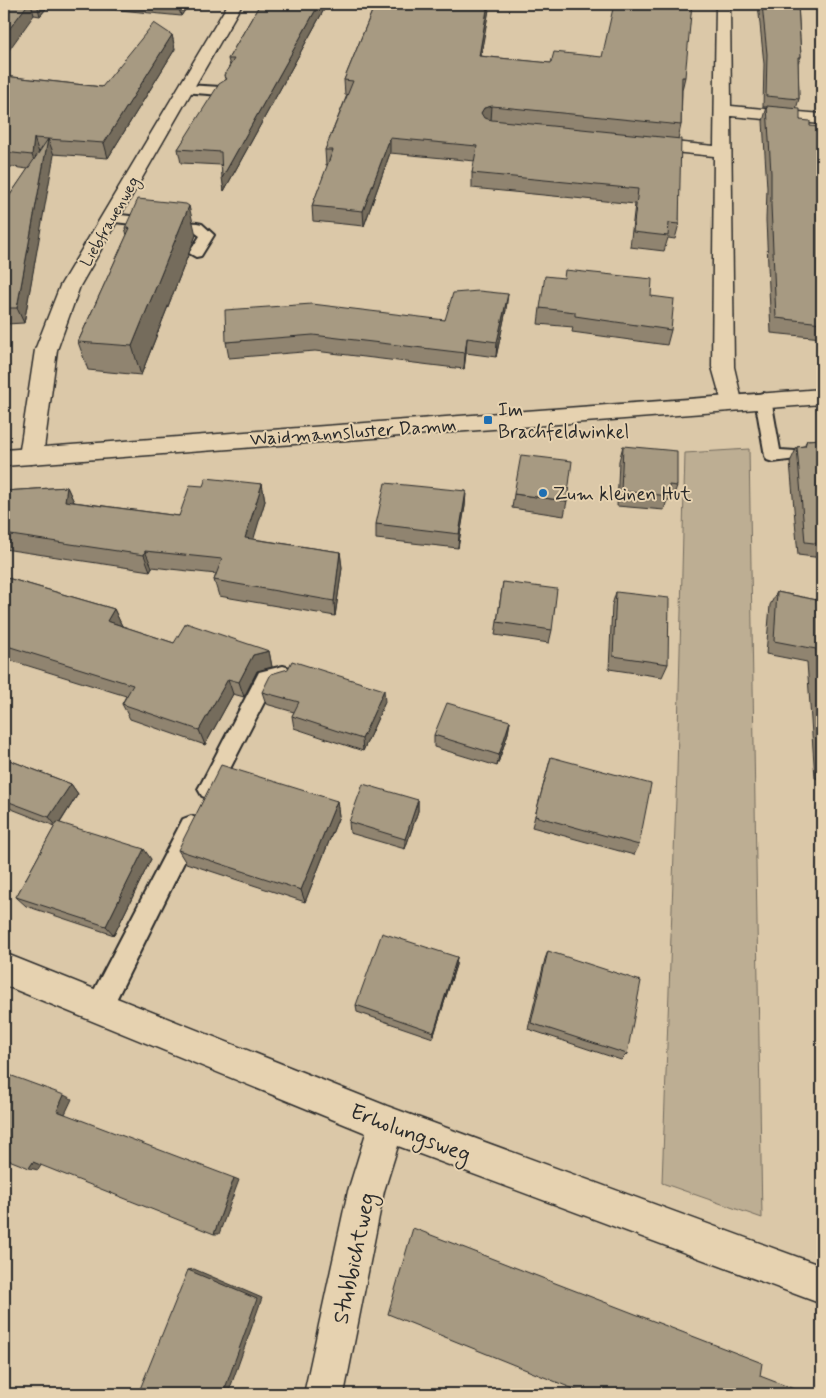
<svg xmlns="http://www.w3.org/2000/svg" width="826" height="1398" font-family="Mynerve,sans-serif">
<style>
.green{fill:#bdae93;stroke:#746c5f}
.lines{fill:none;stroke-linecap:round;stroke-linejoin:round}
.service-casing{stroke:#2b2b2b;stroke-width:4}
.minor-casing{stroke:#2b2b2b;stroke-width:3}
.secondary-casing{stroke:#2b2b2b;stroke-width:3}
.service{fill:#e6d2b0;fill-rule:evenodd}
.minor{fill:#e6d2b0;fill-rule:evenodd}
.secondary{fill:#e6d2b0;fill-rule:evenodd}
.wall{fill:#908470;stroke:#2b2b2b}
.shaded-wall{fill:#756c5b;stroke:#2b2b2b}
.building{fill:#a79a82;stroke:#2b2b2b}
.poi-dot{fill:#1f6fb2;stroke:#e6d2b0;stroke-width:2}
.labels{text-anchor:middle;stroke-width:4;stroke-linejoin:round;paint-order:stroke}
.far-street-label{font-size:16px;fill:#2b2b2b;stroke:#e6d2b0}
.poi-label{font-size:19px;fill:#2b2b2b;stroke:#e6d2b0;text-anchor:start}
.street-label{font-size:19px;fill:#2b2b2b;stroke:#e6d2b0}
.near-street-label{font-size:22px;fill:#2b2b2b;stroke:#e6d2b0}
</style>
<rect width="100%" height="100%" fill="#dbc8a8"/>
<filter id="ink" filterUnits="userSpaceOnUse"><feTurbulence type="fractalNoise" baseFrequency=".02" numOctaves="2"/><feDisplacementMap in="SourceGraphic" scale="10" xChannelSelector="R" yChannelSelector="G"/><feConvolveMatrix kernelMatrix="1 2 1 2 8 2 1 2 1" color-interpolation-filters="sRGB"/></filter>
<g filter="url(#ink)">
<path class="green" d="M749,449l13,769 -100,-35 15,-412 8,-318z"/>
<g class="lines">
<g class="service-casing">
<path id="service" d="M186,85l35,2 6,4 -6,4 -39,-3 -2,-3 2,-3z
M111,214l86,9 5,1 12,11 -13,21 -5,1 -7,-4 11,-17 -7,-5 -87,-10 -2,-3z
M763,393l6,2 2,4 9,51 16,1 2,4 -2,4 -23,3 -6,-2 -2,-4 -10,-57 2,-4z
M283,666l7,2 3,6 -3,6 -17,5 -57,111 -7,3 -7,-3 -4,-7 4,-7 57,-110z
M191,816l8,3 3,7 -94,190 -9,3 -9,-3 -3,-9 3,-9 93,-179z"/>
</g>
<g class="minor-casing">
<path id="minor" d="M228,4h14l-162,282 -23,64 -14,106 -4,6 -8,2 -8,-2 -4,-6 16,-106 25,-64z
M716,4h14l1,102 91,8v10l-91,-8 3,251 8,34 -3,5 -8,3 -8,-3 -11,-39 2,-211 -71,-7 -6,-1 -3,-4 3,-4 6,-1 71,7z
M4,953l383,153 435,160v38l-424,-158 -14,45 -40,203h-40l44,-203 18,-58 -362,-148z"/>
</g>
<g class="secondary-casing">
<path id="secondary" d="M822,389v15l-818,62v-16z"/>
</g>
<use href="#service" class="service"/>
<use href="#minor" class="minor"/>
<use href="#secondary" class="secondary"/>
</g>
<path class="wall" d="M4,4h46l-10,12 -6,-1z
M59,4h130l-8,12z
M260,4h67l-103,187 -3,-26 -40,-2 -3,-14 47,-69 -1,-5 6,-9 -2,-7z
M375,4h115l-10,52 205,21 -3,13 -1,35 -3,14 1,85 -4,15 -7,-1 -4,13 -34,-4 5,-43 -163,-16v-15l3,-12 -85,-8 -26,73 -51,-5 -1,-15 16,-41h-2l-1,-15 22,-55h-2l-1,-15z
M758,4h40l3,53 -3,6 1,36 -3,10 4,11 10,6 10,8h2v204l-51,-5 -5,-113 1,-32 -4,-67 4,-14h-4l1,-43z
M172,35l3,14 -67,109 -55,-4 -29,169 -18,1 -2,20v-140l24,-35 -24,-3v-90l98,11z
M125,228l71,7 -55,140 -53,-5 -10,-28 49,-107z
M651,296l20,34 -4,15 -95,-13 1,-5 -35,-3 2,-16z
M506,310l-10,47 -30,-4 -2,16 -149,-18 -86,7 -3,-16 219,-22z
M822,439v119l-24,-3 -8,-93 7,-15 7,-1 3,-6z
M623,446l54,40 -5,14h-5l-3,10 -47,-4 2,-45z
M262,484l3,17 -12,38 87,13 2,16 -7,48 -116,-20 -5,-16 2,-6 -64,-7 -2,4 -146,-22v-58l63,-4 7,15 105,14 24,-30z
M466,491l-1,15 -7,42 -82,-9v-15z
M514,494l53,7 -3,15 -52,-8z
M4,577l110,32 8,17 52,17 95,8 3,16 -15,4 -13,26 -11,-3 -28,51 -75,-26 -8,-15 4,-8 -120,-37 -2,-4z
M503,582l49,48 -3,13 -54,-8z
M616,592l52,72 -6,13 -53,-8 3,-64z
M777,592l45,9v178l-7,-1 -8,-116 -41,-8 4,-49z
M262,692l123,10 -22,49 -69,-23 -2,-12 2,-4 -28,-8z
M510,721l-2,12 -11,33 -63,-19v-12z
M551,757l88,88 -5,10 -102,-28z
M4,758l67,26 7,10 -18,29 91,36 -37,76 -88,-29 -10,-9 39,-71 -51,-20z
M418,800v11l-13,38 -55,-16 -1,-11z
M337,801l2,15 -34,86 -119,-39 -8,-13z
M548,951l79,103 -6,6 -93,-31 17,-70z
M457,957l-1,8 -23,73 -76,-26 -1,-7z"/>
<path class="shaded-wall" d="M28,4h3l3,11 -30,42v-21z
M37,4h13l-10,12z
M178,4h11l-8,12z
M319,4h8l-103,187 -2,-13z
M488,4h2l-12,67 1,-15z
M172,35l3,14 -67,109 -4,-15z
M492,106l-1,15 -7,2 -3,-10 3,-5z
M34,138l5,15 -2,17 -5,-15z
M390,138v15l-26,73 -1,-15z
M48,139l6,16 -30,168 -7,-15z
M189,206l7,29 -55,140 -9,-29z
M508,294l-2,16 -10,47 1,-15z
M4,319l2,5 -2,20z
M467,338l-1,15 -2,16 1,-16z
M262,484l3,17 -16,54 -4,-17z
M67,487l8,17 -10,-3z
M466,491l-1,15 -7,42 1,-14z
M145,551l7,16 -2,4 -6,-16z
M340,552l2,16 -7,48 -1,-15z
M114,609l8,17 -15,-5z
M269,651l3,16 -15,4 -13,26 -5,-15 14,-27z
M228,679l5,15 -28,51 -6,-15z
M384,690l1,12 -22,49 -1,-12z
M510,721l-2,12 -11,33 2,-11z
M71,784l7,10 -21,33 -8,-10z
M418,800v11l-13,38v-10z
M337,801l2,15 -34,86 -4,-12z
M144,849l7,10 -37,76 -8,-9z
M457,957l-1,8 -23,73 1,-6z
M64,1095l8,4 -7,15 -8,-3z
M33,1162l9,2 -4,6 -9,-2z
M234,1178l5,2 -20,54h-5z
M194,1269l68,29 -34,96h-5l-35,-124z"/>
<path class="building" d="M4,4h24l-24,32z
M260,4h59l-97,174 -1,-26 -43,-3 41,-65 8,-5 -3,-4 10,-16h-6z
M375,4h113l-9,52 72,7 3,-11 48,5 12,-53h78l-7,73h-3l-1,48 -189,-19 -8,2 -3,5 3,5 8,2 189,19 -2,85 -10,-1 -1,13 -35,-4 5,-43 -166,-16 5,-27 -87,-8 -27,73 -51,-5 21,-56h-8l28,-69 -9,-1z
M762,4h36l3,53h-3l1,42 -33,-3 1,-42z
M154,23l18,12 -68,108 -70,-5 -2,17 -28,-3v-76l98,11z
M767,106l33,3v11l10,1v5l9,1 1,7h2v189l-46,-5 -5,-113v-32z
M48,139l-31,169h-13v-104z
M138,199l48,5 3,2 -57,140 -54,-4 52,-114h-5z
M565,270l87,9 -1,17 23,3 -3,31 -96,-14v-4l-35,-4 5,-32 19,2z
M479,291l29,3 -11,48 -30,-4 -2,15 -152,-18 -87,7 -1,-32 87,-6 133,16 8,-27z
M822,439v105l-17,-2 -8,-95 8,-1 2,-6z
M623,446l54,5v35l-8,-1v11l-48,-5z
M521,455l51,6 -5,40 -53,-7z
M206,478l56,6 -17,54 95,14 -6,49 -120,-21 8,-21 -77,-8 -1,4 -140,-21v-43l63,-4 -2,14 114,15 11,-31 13,1z
M385,483l81,8 -7,43 -83,-10z
M4,577l110,32 -7,12 67,22 12,-20 83,28 -16,4 -14,27 -11,-3 -29,51 -77,-26 11,-19 -129,-40z
M503,582l54,7 -5,41 -55,-8z
M616,592l53,6 -1,66 -55,-8z
M777,592l45,9v139l-6,-91 -42,-8z
M292,661l92,29 -22,49 -70,-23 7,-14 -37,-10 9,-18 17,-5z
M447,703l63,18 -11,34 -65,-20z
M551,757l100,27 -12,61 -104,-29z
M4,758l67,26 -22,33 -45,-17z
M221,765l116,36 -36,89 -123,-40z
M363,784l55,16 -13,39 -56,-17z
M57,822l87,27 -38,77 -90,-29z
M382,933l75,24 -23,75 -78,-27z
M548,951l93,30 -14,73 -96,-31z
M4,1073l60,22 -7,16 177,67 -20,56 -181,-72 -4,6 -25,-10z
M413,1228l349,135 -2,13 39,15 -1,3h-212l-198,-80z
M188,1270l69,29 -34,95h-85z"/>
</g>
<g class="poi-dot">
<rect x="483" y="415" width="10" height="10" rx="2.5"/>
<circle cx="543" cy="493" r="5"/>
</g>
<g class="labels">
<g class="far-street-label">
<text transform="translate(109 221) rotate(-60)" y="6">Liebfrauenweg</text>
</g>
<g class="poi-label">
<text x="498" y="416">Im<tspan x="498" dy="22">Brachfeldwinkel</tspan></text>
<text x="553" y="500">Zum kleinen Hut</text>
</g>
<g class="street-label">
<text transform="translate(353 431) rotate(-4)" y="7">Waidmannsluster Damm</text>
</g>
<g class="near-street-label">
<text transform="translate(411 1132) rotate(21)" y="8">Erholungsweg</text>
<text transform="translate(353 1258) rotate(-78)" y="8">Stubbichtweg</text>
</g>
</g>
<rect width="826" height="1398" fill="none" stroke="#e6d2b0" stroke-width="20"/>
<rect x="10" y="10" width="806" height="1378" fill="none" stroke="#2b2b2b" stroke-width="2" filter="url(#ink)"/>
</svg>
